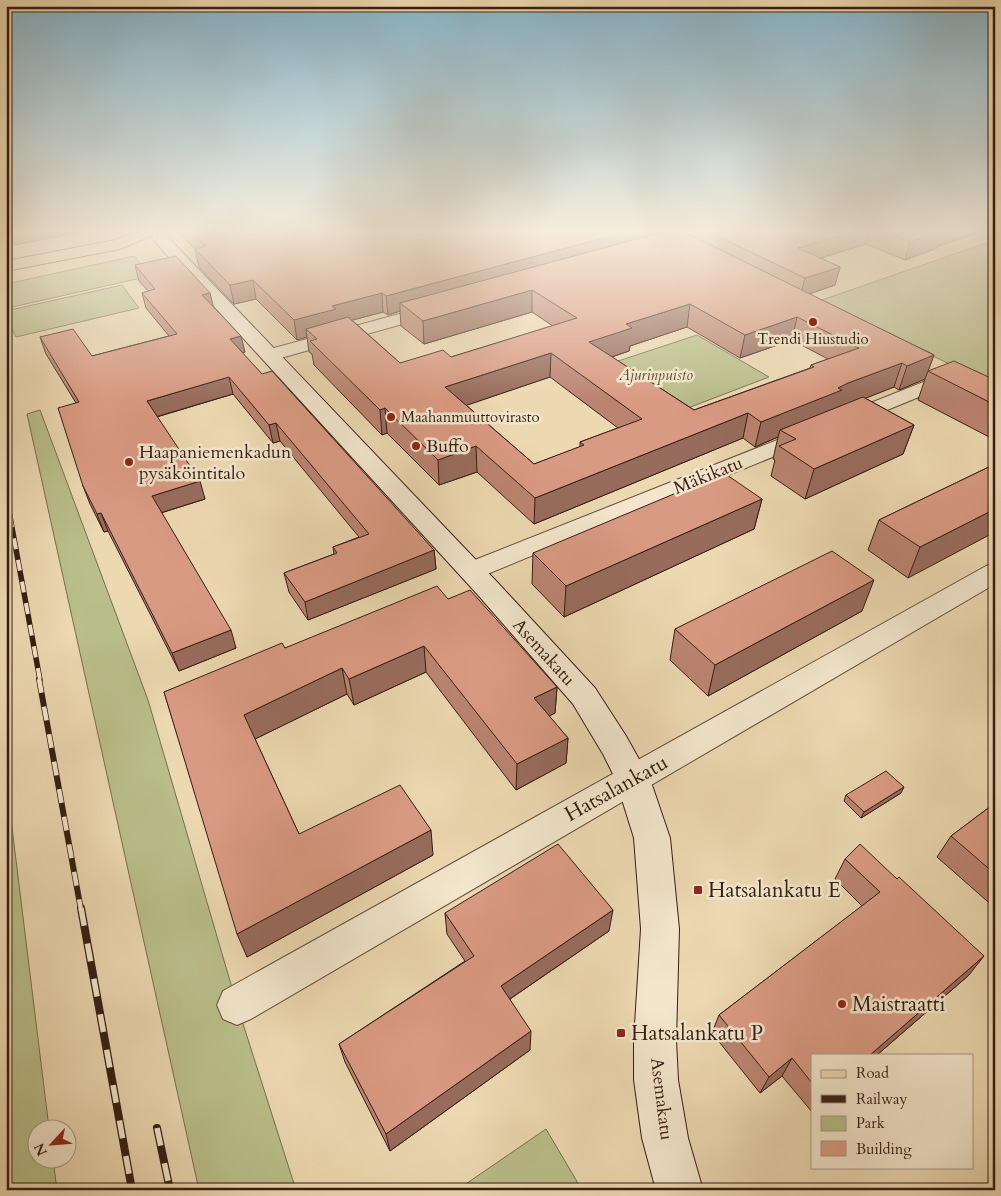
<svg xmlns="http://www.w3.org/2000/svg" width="1001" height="1196" font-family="Cardo,serif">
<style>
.green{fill:#b9be8a;stroke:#776e4e}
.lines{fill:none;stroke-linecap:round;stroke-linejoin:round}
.minor-casing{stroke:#634c3a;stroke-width:2}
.secondary-casing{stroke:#351d13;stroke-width:2}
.primary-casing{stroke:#351d13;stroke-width:2}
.minor{fill:#f3e6cc;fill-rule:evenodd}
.secondary{fill:#f3e6cc;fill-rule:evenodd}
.primary{fill:#ecd8b1;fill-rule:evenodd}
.rail-far2-casing{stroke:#351d13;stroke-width:5.5}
.rail-far1-casing{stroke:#351d13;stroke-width:6}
.rail-casing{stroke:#351d13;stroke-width:8}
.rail-far2{stroke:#f3e6cc;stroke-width:4;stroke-dasharray:11;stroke-linecap:butt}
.rail-far1{stroke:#f3e6cc;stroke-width:4.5;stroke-dasharray:14;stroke-linecap:butt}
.rail{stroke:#f3e6cc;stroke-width:5.5;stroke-dasharray:18;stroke-linecap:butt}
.wall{fill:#bb8471;stroke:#351d13;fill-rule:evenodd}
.shaded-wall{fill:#986c5c;stroke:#351d13}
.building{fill:#d99a83;stroke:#351d13;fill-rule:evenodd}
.poi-dot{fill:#8f2418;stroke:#f3e6cc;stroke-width:2}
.labels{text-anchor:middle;stroke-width:5;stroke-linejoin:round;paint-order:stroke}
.far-poi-label{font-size:15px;fill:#351d13;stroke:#f3e6cc}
.far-park-label{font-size:15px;font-style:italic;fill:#5d4d37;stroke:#f3e6cc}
.poi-label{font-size:18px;fill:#351d13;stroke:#f3e6cc;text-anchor:start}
.street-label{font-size:18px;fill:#351d13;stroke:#f3e6cc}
.near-street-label{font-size:21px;fill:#351d13;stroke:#f3e6cc}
.near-poi-label{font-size:21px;fill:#351d13;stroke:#f3e6cc;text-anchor:start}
</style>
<rect width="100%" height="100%" fill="#ecd8b1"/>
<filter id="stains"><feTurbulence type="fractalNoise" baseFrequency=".004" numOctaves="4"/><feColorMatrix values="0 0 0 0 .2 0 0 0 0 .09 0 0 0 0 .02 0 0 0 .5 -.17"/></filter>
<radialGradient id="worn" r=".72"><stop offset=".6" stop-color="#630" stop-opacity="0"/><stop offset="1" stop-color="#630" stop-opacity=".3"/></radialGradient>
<path class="green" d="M995,240v146l-176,-85z
M134,256l16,20 -138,31 -6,-12v-11z
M122,285l17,23 -123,29 -10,-20v-6z
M697,335l72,42 -102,39 -70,-48z
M40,410l108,290 89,305 59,185h-97l-172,-776z
M6,779l43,349h-11v30l15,1 4,31h-51z
M546,1129l36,61h-125z"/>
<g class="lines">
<g class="minor-casing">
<path id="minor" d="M436,304l6,1 3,4 -3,4 -172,48 -7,-2 -3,-4 3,-4z
M946,373l7,2 3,4 -3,4 -473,194 -9,3 -9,-3 -4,-6 4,-6z
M995,563v21l-744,435 -14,6 -14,-6 -6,-14 6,-14 763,-425z"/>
</g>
<g class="secondary-casing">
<path id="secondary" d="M146,232h17l335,351 97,105 31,48 24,43 20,59 9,91 -3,111 2,40 10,58 15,52h-47l-14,-52 -8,-58v-40l7,-111 -7,-91 -18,-58 -13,-26 -30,-50 -95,-109z"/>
</g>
<g class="primary-casing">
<path id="primary" d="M135,232h21l-3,3 -33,14 -114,22v-10l110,-21z"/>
</g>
<use href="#minor" class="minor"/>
<use href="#secondary" class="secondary"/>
<use href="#primary" class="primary"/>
<g class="rail-far2-casing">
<path id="rail-far2" d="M6,495l34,185"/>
</g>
<g class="rail-far1-casing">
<path id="rail-far1" d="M39,679l42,231"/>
</g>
<g class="rail-casing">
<path id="rail" d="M81,908l51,282
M157,1128l13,62"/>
</g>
<use href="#rail-far2" class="rail-far2"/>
<use href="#rail-far1" class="rail-far1"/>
<use href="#rail" class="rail"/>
</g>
<path class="wall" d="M7,232h73l-65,13z
M178,232h55l7,6 418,-5 5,-1h25l-3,1 10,5 1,-6h285l-43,14 -1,2 -32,12 -39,-16 -45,14 19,9 -5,18 -26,9 125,61 -6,16 67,9v60l-77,-40 7,-21 -26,11 -5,-3 -29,11 49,27 -11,29 -98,45 -34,-23 4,-16 -2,-1 5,-22 -23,10 -12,-9 -209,86 -57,-52 -38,13 -52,-52 -5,2 -68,-70 -2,-11 -3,-2 -2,-15 -10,3 -41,-41 -22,5 -35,-37 -4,-18zM400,311l1,15 23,18 108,-32 21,14 -102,31 -51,6 -48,-43 31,-8 5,3zM687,327l53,31 52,-18 36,19 -17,6 -1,3 -116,42 -82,-53 17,-6 1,-5zM550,377l68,51 -38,14v5l-46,17 -68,-59z
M135,265l75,28 3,14 32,45 -3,1 20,21 172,176 2,19 -128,51 -19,-28 -5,-19 50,-19 -1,-7 26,-10 -79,-96 -7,2 -40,-49 -76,23 48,82 -44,14 75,135 -57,23 -71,-140 -4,1 -14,-28 -7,-18 -7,-83 -30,-49 -6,-17 52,19 77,-20 -23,-28 -4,-15 6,-2 -9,-10z
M995,464l-87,114 -40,-28 11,-30z
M762,499l-8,30 -190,88 -32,-33 1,-31z
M995,587v13l-5,-3z
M448,599l109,88 -2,26 -6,3 19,22 -2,25 -50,27 -90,-118 -72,33 -7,-11 -92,45 44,95 134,21 -186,102 -83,-265 121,-44z
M862,611l-154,85 -38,-36 5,-31z
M901,793l-40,25 -17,-17 2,-6z
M995,803v105l-58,-51 14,-21z
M845,859l124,116 -92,80h-65v57l-30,-36 -22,17 -48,-60 7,-18 143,-109 -27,-27z
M445,913l164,18 -99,68 20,51 -140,101 -45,-89 -6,-18 126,-83 -18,-27z"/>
<path class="shaded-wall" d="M10,232h70l-65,13z
M626,232h32l-1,9 -257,62v8l-12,4 -2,-19z
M852,232h18l-4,12 -72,22 4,-18z
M939,232h42l-43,14 -1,2 -32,12 5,-18z
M840,267l-5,18 -35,12 5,-19z
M253,280l3,19 -22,5 -4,-19z
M532,290v22l-108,32 -1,-23z
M210,293l4,16 -12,-14z
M382,293l1,19 -45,12 -32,5 1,8 -10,3 -3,-20 38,-14z
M690,304l-3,23 -57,19 -1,5 -42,14 2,-23 37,-18z
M797,317l-5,23 -52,18 5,-23z
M241,336l4,16 -12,3 -3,-16z
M551,353l-1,24 -103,35 -2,-25z
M934,355l-9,24 -26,11 8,-24z
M902,363l-8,24 -53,21 -61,22 -2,7 -23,10 6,-25 87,-39z
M229,377l4,17 -81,24 -5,-17z
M385,408l2,25 -5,2 -2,-25z
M748,413l-5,25 -209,86 1,-26z
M276,423l4,18 -7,2 -4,-18z
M914,425l-11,29 -98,45 9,-30z
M476,446l1,26 -38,13 -1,-25z
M200,481l5,18 -48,15 -5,-18z
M762,499l-8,30 -190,88 2,-31z
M995,509v23l-87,46 12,-31z
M101,513l7,18 -4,1 -7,-18z
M434,550l2,19 -128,51 -3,-18z
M874,580l-12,31 -154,85 7,-31z
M231,630l5,18 -57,23 -7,-18z
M424,646l2,26 -72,33 -5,-26z
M342,668l5,26 -96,47 -7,-26z
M557,687l-2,26 -22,11 1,-26z
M568,738l-2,25 -50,27 1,-26z
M904,787l-3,6 -40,25 3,-6z
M431,830l2,25 -186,102 -10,-23z
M613,910l-4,21 -108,74v-19z
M984,956l-15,19 -92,80h-7z
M531,1031l-1,19 -140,101 -4,-17z
M792,1058l-10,18 -22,17 9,-16z"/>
<path class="building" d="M191,232h42l7,6 26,-6h360l-240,64 -4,-3 -50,13 4,3 -42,11 -41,-40 -23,5 -35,-36 11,-3z
M663,232h21l250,123 -27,11 -5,-3 -54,20 -10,5 4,2 -81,32 -13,-9 -213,85 -59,-52 -38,14 -53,-52 -5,2 -70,-69 7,-2 -11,-10 42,-12 52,46 43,-13 8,7 126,-39 -45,-28 -109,31 -23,-18zM690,304l55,31 52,-18 62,31 -48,17 3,2 -120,43 -105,-68 43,-14 -6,-4zM551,353l91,66 -62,23 4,3 -50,19 -89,-77z
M709,232h143l-54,16 42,19 -35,11z
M885,232h54l-29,10z
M176,256l34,37 -8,2 39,41 -11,3 32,35 10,-3 162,179 -129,52 -21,-29 53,-20 -4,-6 36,-13 -93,-111 -7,2 -40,-48 -82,24 53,80 -48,15 79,134 -59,23 -71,-140 -4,1 -14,-28 -25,-78 21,-6 -39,-65 33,-8 19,27 85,-22 -35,-41 13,-4 -20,-24z
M954,361l41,19v25l-67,-34z
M863,397l51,28 -100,44 -35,-23 17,-7 -16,-9z
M995,464v45l-75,38 -41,-27z
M724,473l38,26 -196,87 -33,-33z
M832,551l42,29 -159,85 -40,-36z
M437,586l11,13 22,-9 87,97 -23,11 34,40 -51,26 -93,-118 -75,33 -7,-11 -98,47 55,119 101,-49 31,45 -194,104 -73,-242 118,-49 3,5z
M886,771l18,16 -40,25 -18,-17z
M995,803v71l-44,-38z
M558,844l55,66 -112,76 30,45 -145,103 -47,-90 135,-88 -29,-43z
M860,844l37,35 2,-2 85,79 -114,99h-58v28l-20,-25 -23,19 -50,-62 161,-123 -35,-33z"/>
<linearGradient id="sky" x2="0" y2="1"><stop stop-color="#88b7ce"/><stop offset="0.58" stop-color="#f6eddc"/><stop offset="1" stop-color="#f6eddc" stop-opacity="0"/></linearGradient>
<rect width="1001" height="399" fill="url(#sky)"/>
<g class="poi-dot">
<circle cx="813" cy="322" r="5"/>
<circle cx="391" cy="417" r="5"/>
<circle cx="416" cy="446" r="5"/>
<circle cx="129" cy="462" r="5"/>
<rect x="693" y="885" width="10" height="10" rx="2.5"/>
<circle cx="842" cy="1004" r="5"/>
<rect x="616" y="1028" width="10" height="10" rx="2.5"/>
</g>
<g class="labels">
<g class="far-poi-label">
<text x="813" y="344">Trendi Hiustudio</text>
<text x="401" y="422" text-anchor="start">Maahanmuuttovirasto</text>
</g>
<g class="far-park-label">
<text x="656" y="380">Ajurinpuisto</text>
</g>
<g class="poi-label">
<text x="426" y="452">Buffo</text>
<text x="139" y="458">Haapaniemenkadun<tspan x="139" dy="21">pysäköintitalo</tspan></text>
</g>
<g class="street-label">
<text transform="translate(708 475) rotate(-22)" y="6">Mäkikatu</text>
<text transform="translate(544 652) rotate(48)" y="6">Asemakatu</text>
<text transform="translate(662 1099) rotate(83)" y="6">Asemakatu</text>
</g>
<g class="near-street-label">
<text transform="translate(616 788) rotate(-29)" y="7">Hatsalankatu</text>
</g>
<g class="near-poi-label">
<text x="708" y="897">Hatsalankatu E</text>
<text x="852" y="1011">Maistraatti</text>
<text x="631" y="1040">Hatsalankatu P</text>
</g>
</g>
<rect width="1001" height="1196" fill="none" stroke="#ecd8b1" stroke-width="25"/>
<rect x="8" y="8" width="986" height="1181" fill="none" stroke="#351d13" stroke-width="2.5"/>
<rect x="12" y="12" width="976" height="1171" fill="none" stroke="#351d13"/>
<rect x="811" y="1054" width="162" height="115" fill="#f3e6cc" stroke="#a79682"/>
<rect x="821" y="1070" width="25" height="8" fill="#ecd8b1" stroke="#a79682"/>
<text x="856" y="1078" font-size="15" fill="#351d13">Road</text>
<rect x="821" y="1095" width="25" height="8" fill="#351d13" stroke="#a79682"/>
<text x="856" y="1104" font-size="15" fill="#351d13">Railway</text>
<rect x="821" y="1116" width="25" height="15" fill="#b9be8a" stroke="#a79682"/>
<text x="856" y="1128" font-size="15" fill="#351d13">Park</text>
<rect x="821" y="1141" width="25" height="15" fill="#d99a83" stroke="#a79682"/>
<text x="856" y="1154" font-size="15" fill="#351d13">Building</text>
<g transform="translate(52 1144) rotate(244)"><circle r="24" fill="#f3e6cc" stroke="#a79682"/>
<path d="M0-4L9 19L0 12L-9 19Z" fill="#8f2418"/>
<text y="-8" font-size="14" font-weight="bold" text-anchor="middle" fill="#351d13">N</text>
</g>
<rect width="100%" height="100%" filter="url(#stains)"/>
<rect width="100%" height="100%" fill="url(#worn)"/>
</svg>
